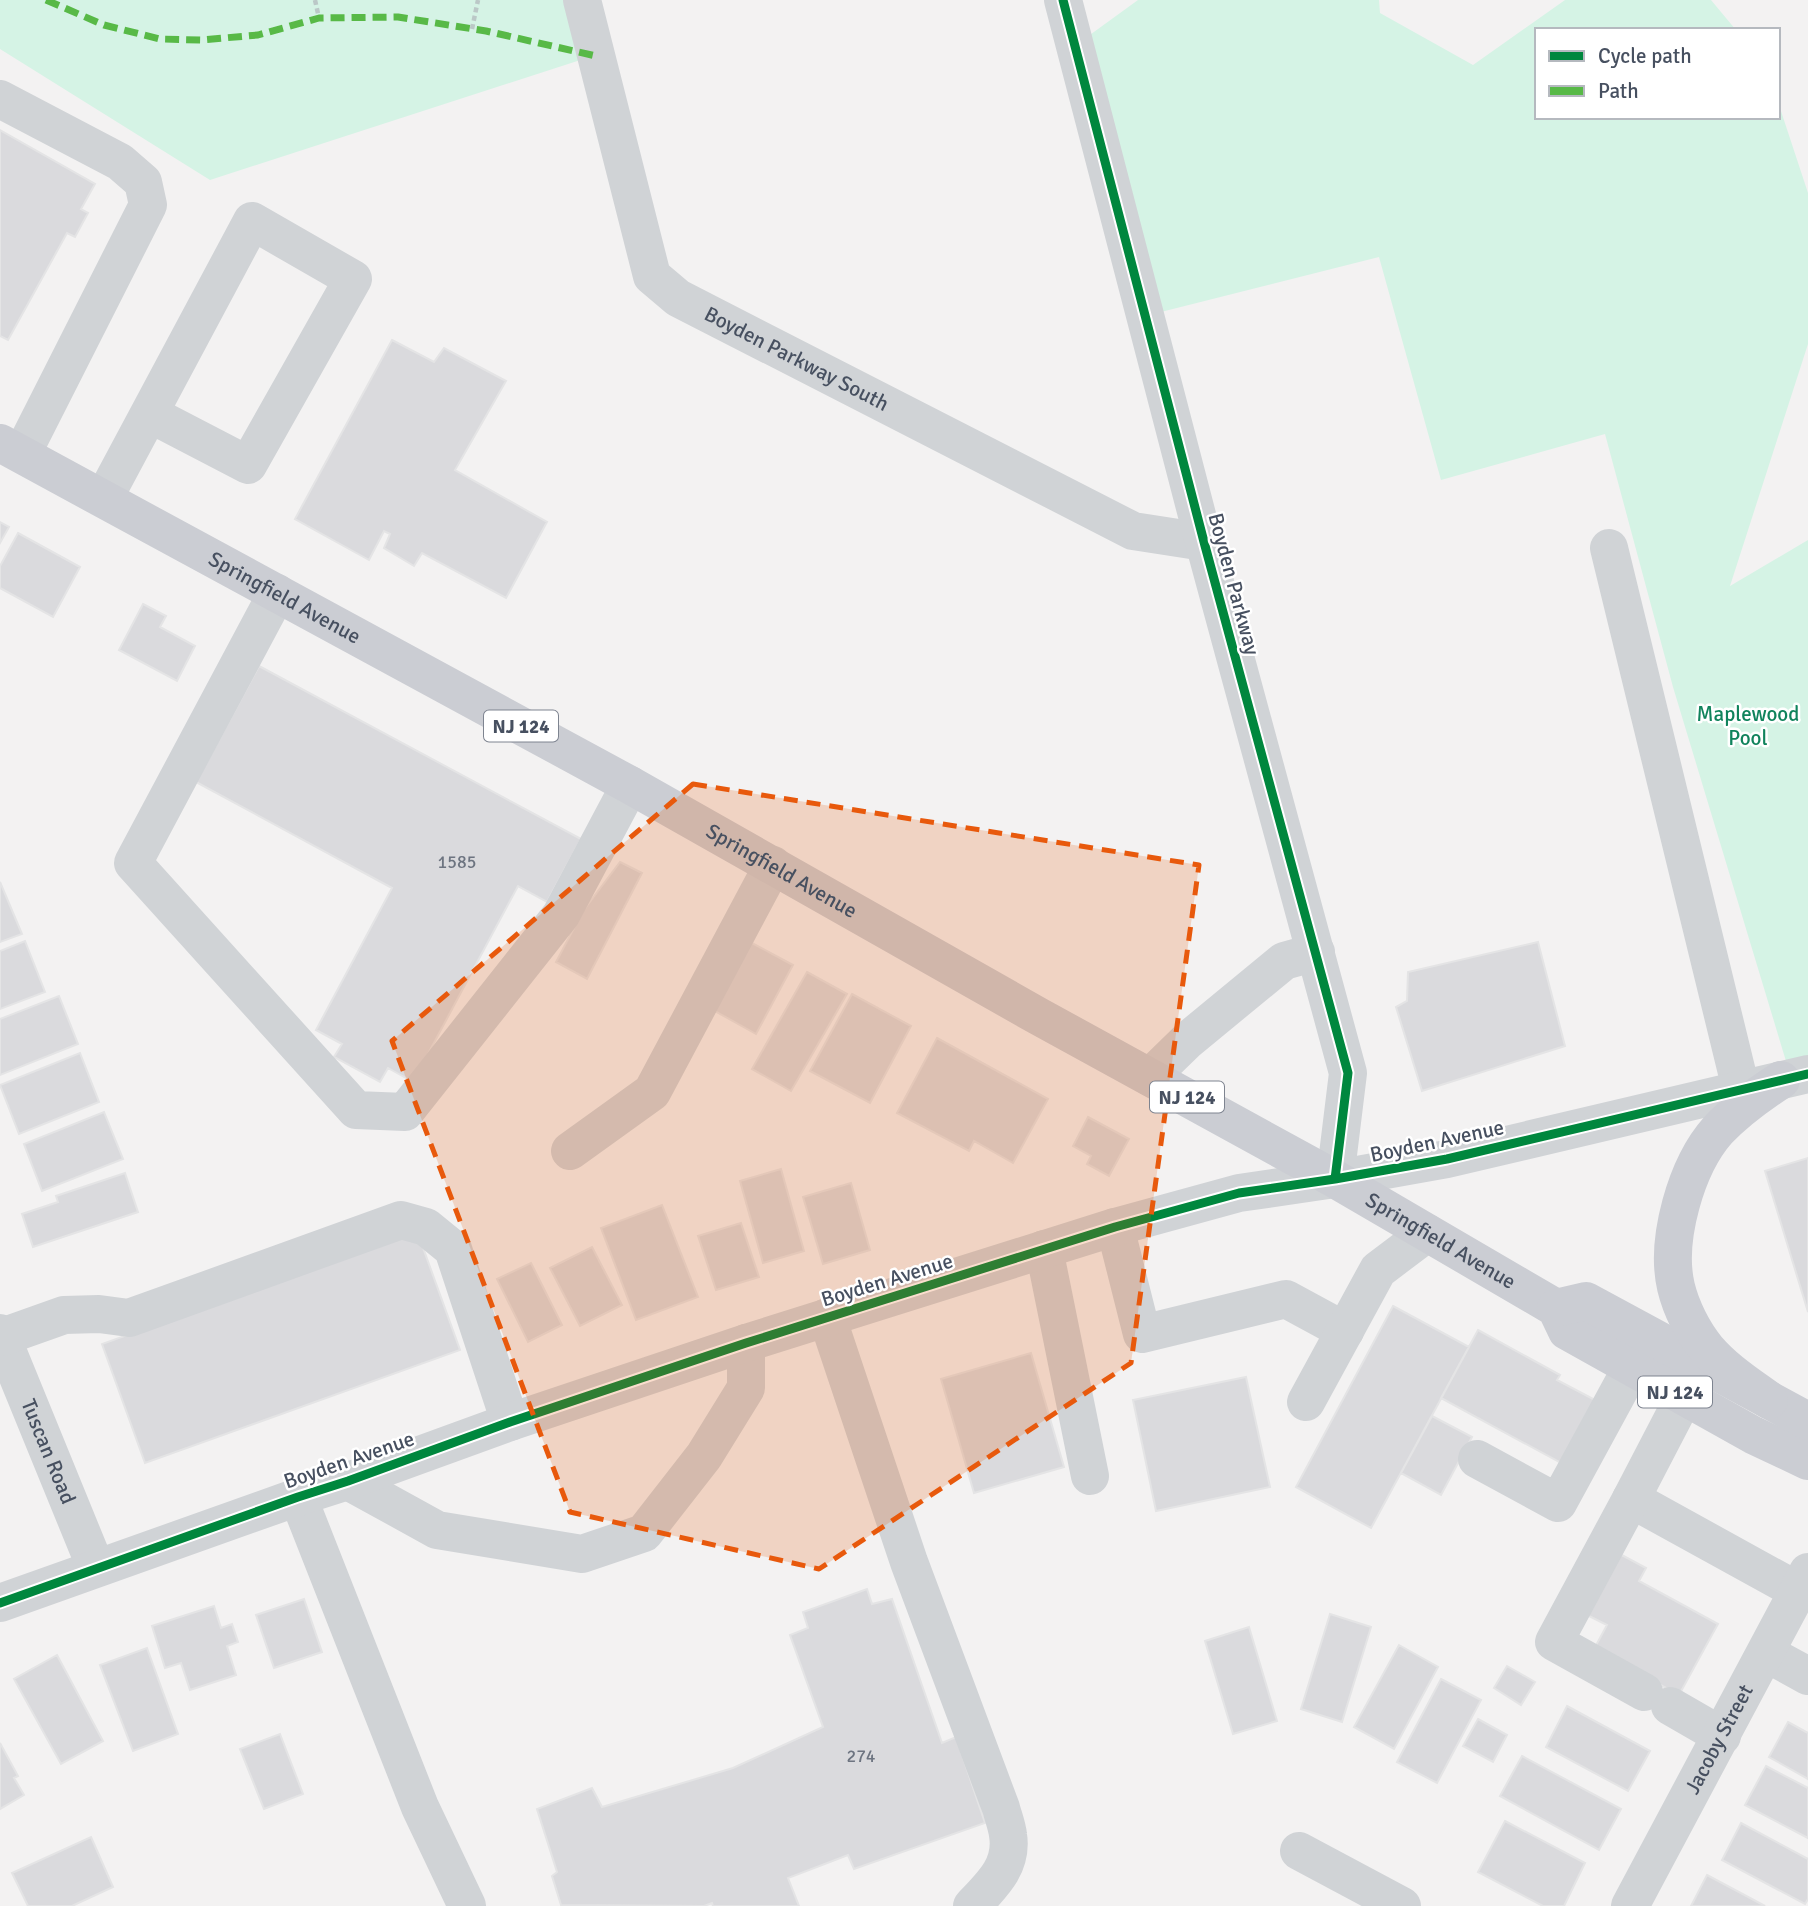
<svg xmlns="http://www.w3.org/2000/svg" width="1808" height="1906" font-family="Signika,sans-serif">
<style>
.green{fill:#d5f3e5}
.building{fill:#dadadd;stroke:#e4e4e5;stroke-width:2}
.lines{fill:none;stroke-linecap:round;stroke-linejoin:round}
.path{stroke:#bbc8c7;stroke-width:4.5;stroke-dasharray:5 3.5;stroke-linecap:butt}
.minor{stroke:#d0d3d6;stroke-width:38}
.major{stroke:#cbcdd3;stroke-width:38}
.quiet{stroke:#58b947;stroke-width:7;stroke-dasharray:14 7;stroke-linecap:butt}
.cycleway-casing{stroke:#fff;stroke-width:13}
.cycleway{stroke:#00873e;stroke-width:9}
.marked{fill:#e8590c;fill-opacity:0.2;stroke:#e8590c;stroke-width:5;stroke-dasharray:14 9;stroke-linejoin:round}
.labels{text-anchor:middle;stroke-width:5;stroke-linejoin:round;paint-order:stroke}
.number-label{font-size:18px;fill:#6d7480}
.shield{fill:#fff;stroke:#7e8490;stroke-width:2}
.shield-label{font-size:19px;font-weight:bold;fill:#475060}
.street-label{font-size:21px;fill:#475060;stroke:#fff}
.park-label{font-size:21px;fill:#10835c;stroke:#fff}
</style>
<rect width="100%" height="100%" fill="#f3f2f2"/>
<path class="green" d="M0,0h587l15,53 -392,127 -210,-131z
M1138,0h241l1,13 93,52 92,-65h146l25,30h-199v87h241v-15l30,91v151l-78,242 78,-46v537l-16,4 -119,-394 -68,-253 -164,46 -62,-223 -230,58 -73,-270z"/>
<path class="building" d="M0,130l95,54 -14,25 7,4 -13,24 -8,-4 -59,107 -8,-4z
M392,340l42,22 10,-14 62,33 -51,89 92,52 -41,76 -84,-45 -8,13 -30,-18 6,-14 -6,-3 -15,29 -74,-41z
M0,522l9,5 -9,16z
M18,533l62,34 -27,50 -53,-29v-22z
M143,604l23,12 -6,11 35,19 -18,35 -58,-31z
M259,666l322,173 -34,63 -29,-16 -105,196 -25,-14 -8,14 -46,-25 8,-13 -26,-14 76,-142 -196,-106z
M620,862l22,11 -55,106 -31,-17 27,-51z
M0,882l22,52 -22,8z
M25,941l20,51 -45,17v-58z
M750,942l43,23 -37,69 -43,-24z
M1538,942l27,104 -143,45 -26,-84 11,-6 1,-29z
M807,972l40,22 -56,97 -39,-22z
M852,994l59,32 -41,77 -60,-32z
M59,996l19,48 -78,31v-56z
M937,1038l111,61 -35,64 -39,-22 -5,10 -72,-38z
M80,1053l19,49 -80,32 -19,-49z
M104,1112l19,47 -81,32 -18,-47z
M1088,1117l41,22 -20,37 -22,-12 4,-8 -18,-10z
M1808,1158v154l-43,-141z
M781,1169l23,82 -41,12 -23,-82z
M125,1173l13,39 -105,35 -11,-33 36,-12 -2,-6z
M851,1183l19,67 -47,14 -20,-67z
M662,1205l36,92 -62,23 -35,-92z
M741,1223l18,54 -43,13 -18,-54z
M417,1231l43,119 -315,113 -43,-119z
M592,1247l30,58 -42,21 -30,-58z
M531,1263l31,62 -34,17 -31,-63z
M1393,1306l76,41 -98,181 -75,-41z
M1478,1330l82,45 -3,5 38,20 -34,63 -120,-65z
M1031,1353l33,114 -90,26 -33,-114z
M1246,1377l24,110 -114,24 -23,-111z
M1432,1416l40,21 -31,58 -40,-22z
M1618,1553l28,15 -7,13 79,43 -39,71 -85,-46 13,-24 -22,-11z
M867,1589l5,15 20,-5 50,144 14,-6 29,86 -131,46 -6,-14 -60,23 11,28h-86l-1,-3 -8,3 -143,-1 -9,-29 5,-4 -20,-63 55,-21 10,19 131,-39 90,-41 -33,-92 18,-7 -5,-16z
M304,1599l18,53 -48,16 -18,-53z
M214,1606l7,22 11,-4 6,18 -11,4 9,29 -46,15 -9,-27 -16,5 -13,-42z
M1330,1614l41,13 -29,95 -41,-13z
M1249,1627l28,94 -44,13 -28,-93z
M1399,1645l39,22 -44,82 -40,-22z
M147,1648l31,86 -45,17 -33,-86z
M57,1655l46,86 -42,23 -47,-85z
M1507,1666l28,16 -14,23 -27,-17z
M1441,1679l40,21 -44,83 -40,-21z
M1567,1706l83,45 -22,40 -82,-44z
M1478,1719l29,16 -14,27 -30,-16z
M1788,1722l20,11v46l-39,-22z
M280,1734l23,60 -39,15 -24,-60z
M0,1743l18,33 -4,2 10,17 -24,14z
M1522,1756l99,53 -22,41 -99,-54z
M1766,1766l42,22v50l-63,-33z
M1505,1821l80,42 -21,43h-21l-65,-34z
M1741,1823l67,36v40l-3,5 -83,-44z
M91,1837l22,50 -41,19h-44l-16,-33z
M1707,1875l58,31h-74z"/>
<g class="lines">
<path class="path" d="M315,0l4,18
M472,29l6,-29"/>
<g class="minor">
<path id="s1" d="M582,0l70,276 26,22 455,233 71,11"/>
<path d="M1063,0l141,542 144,531 -13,106"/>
<path d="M0,99l120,63 23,20 5,23 -126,249"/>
<path d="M104,498l148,-277 101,58 -105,186 -98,-51"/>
<path d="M1609,548l132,541"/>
<path d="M277,593l-144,270 223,247 49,2 156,-197 69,-130"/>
<path d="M1150,1077l38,-37 96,-79 32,-9"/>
<path d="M570,1151l82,-59 121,-227"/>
<path d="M1115,1227l27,107 144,-35 59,32"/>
<path d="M1044,1249l46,227"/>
<path d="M827,1317l82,245 92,246c2,8 6,18 7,27 5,31 -16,50 -36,71"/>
<path id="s2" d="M0,1333l96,235"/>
<path d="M2,1337l62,-22 35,-1 30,4 272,-98 25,7 27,22 57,173"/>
<path d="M1306,1402l72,-132 49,-37"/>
<path d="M1477,1459l81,44 74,-136"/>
<path d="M348,1481l89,49 145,24 62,-21 60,-77 42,-68v-45"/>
<path d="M298,1497l122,310 47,99"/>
<path d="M1631,1499l167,92"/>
<path d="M0,1603l298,-106 50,-16 162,-59 236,-79 369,-116 124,-34 96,-14 112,-20 361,-85"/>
<path d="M1766,1653l42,23"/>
<path d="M1644,1692l-90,-50 77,-143 53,-102"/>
<path d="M1670,1706l52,30"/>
<path d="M1299,1851l103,55"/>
<path id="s3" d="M1630,1906l178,-334"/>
</g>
<g class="major">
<path id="s4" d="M0,443l630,342 408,231 297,163 221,129 11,23 186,104 55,26"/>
<path d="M1556,1308l30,-7 222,120"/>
<path d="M1769,1400c-22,-16 -44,-30 -62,-51 -14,-17 -26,-41 -31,-62 -11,-47 10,-121 42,-157 19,-20 40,-35 63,-50"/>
</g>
<path class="quiet" d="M46,0l58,25 56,14 41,1 57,-5 61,-17 79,-1 88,14 110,25"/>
<g class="cycleway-casing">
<path id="cycleway" d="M1063,0l141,542 144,531 -13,106
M0,1603l298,-106 50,-16 162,-59 236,-79 369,-116 124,-34 96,-14 112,-20 361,-85"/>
</g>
<use href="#cycleway" class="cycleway"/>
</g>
<path class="marked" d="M693,784l506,81 -68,498 -312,206 -249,-57 -178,-471z"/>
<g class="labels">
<g class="number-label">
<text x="457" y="868">1585</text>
<text x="861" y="1762">274</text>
</g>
<g class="shield">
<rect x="484" y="710.5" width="74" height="31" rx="5"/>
<rect x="1150" y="1081.5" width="74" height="31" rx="5"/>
<rect x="1638" y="1376.5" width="74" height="31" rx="5"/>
</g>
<g class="shield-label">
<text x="521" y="733">NJ 124</text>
<text x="1187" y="1104">NJ 124</text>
<text x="1675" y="1399">NJ 124</text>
</g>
<g class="street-label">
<text dy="7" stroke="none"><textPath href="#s1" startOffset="452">Boyden Parkway South</textPath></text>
<text transform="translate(1234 584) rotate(75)" y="7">Boyden Parkway</text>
<text dy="7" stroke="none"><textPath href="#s4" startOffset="324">Springfield Avenue</textPath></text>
<text dy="7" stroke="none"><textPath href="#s4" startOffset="891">Springfield Avenue</textPath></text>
<text transform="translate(1437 1141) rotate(-12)" y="7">Boyden Avenue</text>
<text dy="7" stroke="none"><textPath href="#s4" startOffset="1647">Springfield Avenue</textPath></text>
<text transform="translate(887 1280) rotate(-17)" y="7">Boyden Avenue</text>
<text dy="7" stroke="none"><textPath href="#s2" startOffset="128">Tuscan Road</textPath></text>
<text transform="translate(349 1460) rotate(-19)" y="7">Boyden Avenue</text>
<text dy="7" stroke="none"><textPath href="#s3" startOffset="189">Jacoby Street</textPath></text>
</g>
<g class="park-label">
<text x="1748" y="721">Maplewood<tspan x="1748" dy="24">Pool</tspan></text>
</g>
</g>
<rect x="1535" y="28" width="245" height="91" fill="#ffffff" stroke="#b5b9bf" stroke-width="2"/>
<rect x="1549" y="51" width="35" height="10" fill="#00873e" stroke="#b5b9bf" stroke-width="2"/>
<text x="1598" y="63" font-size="21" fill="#475060">Cycle path</text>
<rect x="1549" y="86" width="35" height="10" fill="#58b947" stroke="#b5b9bf" stroke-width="2"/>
<text x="1598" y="98" font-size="21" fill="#475060">Path</text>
</svg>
